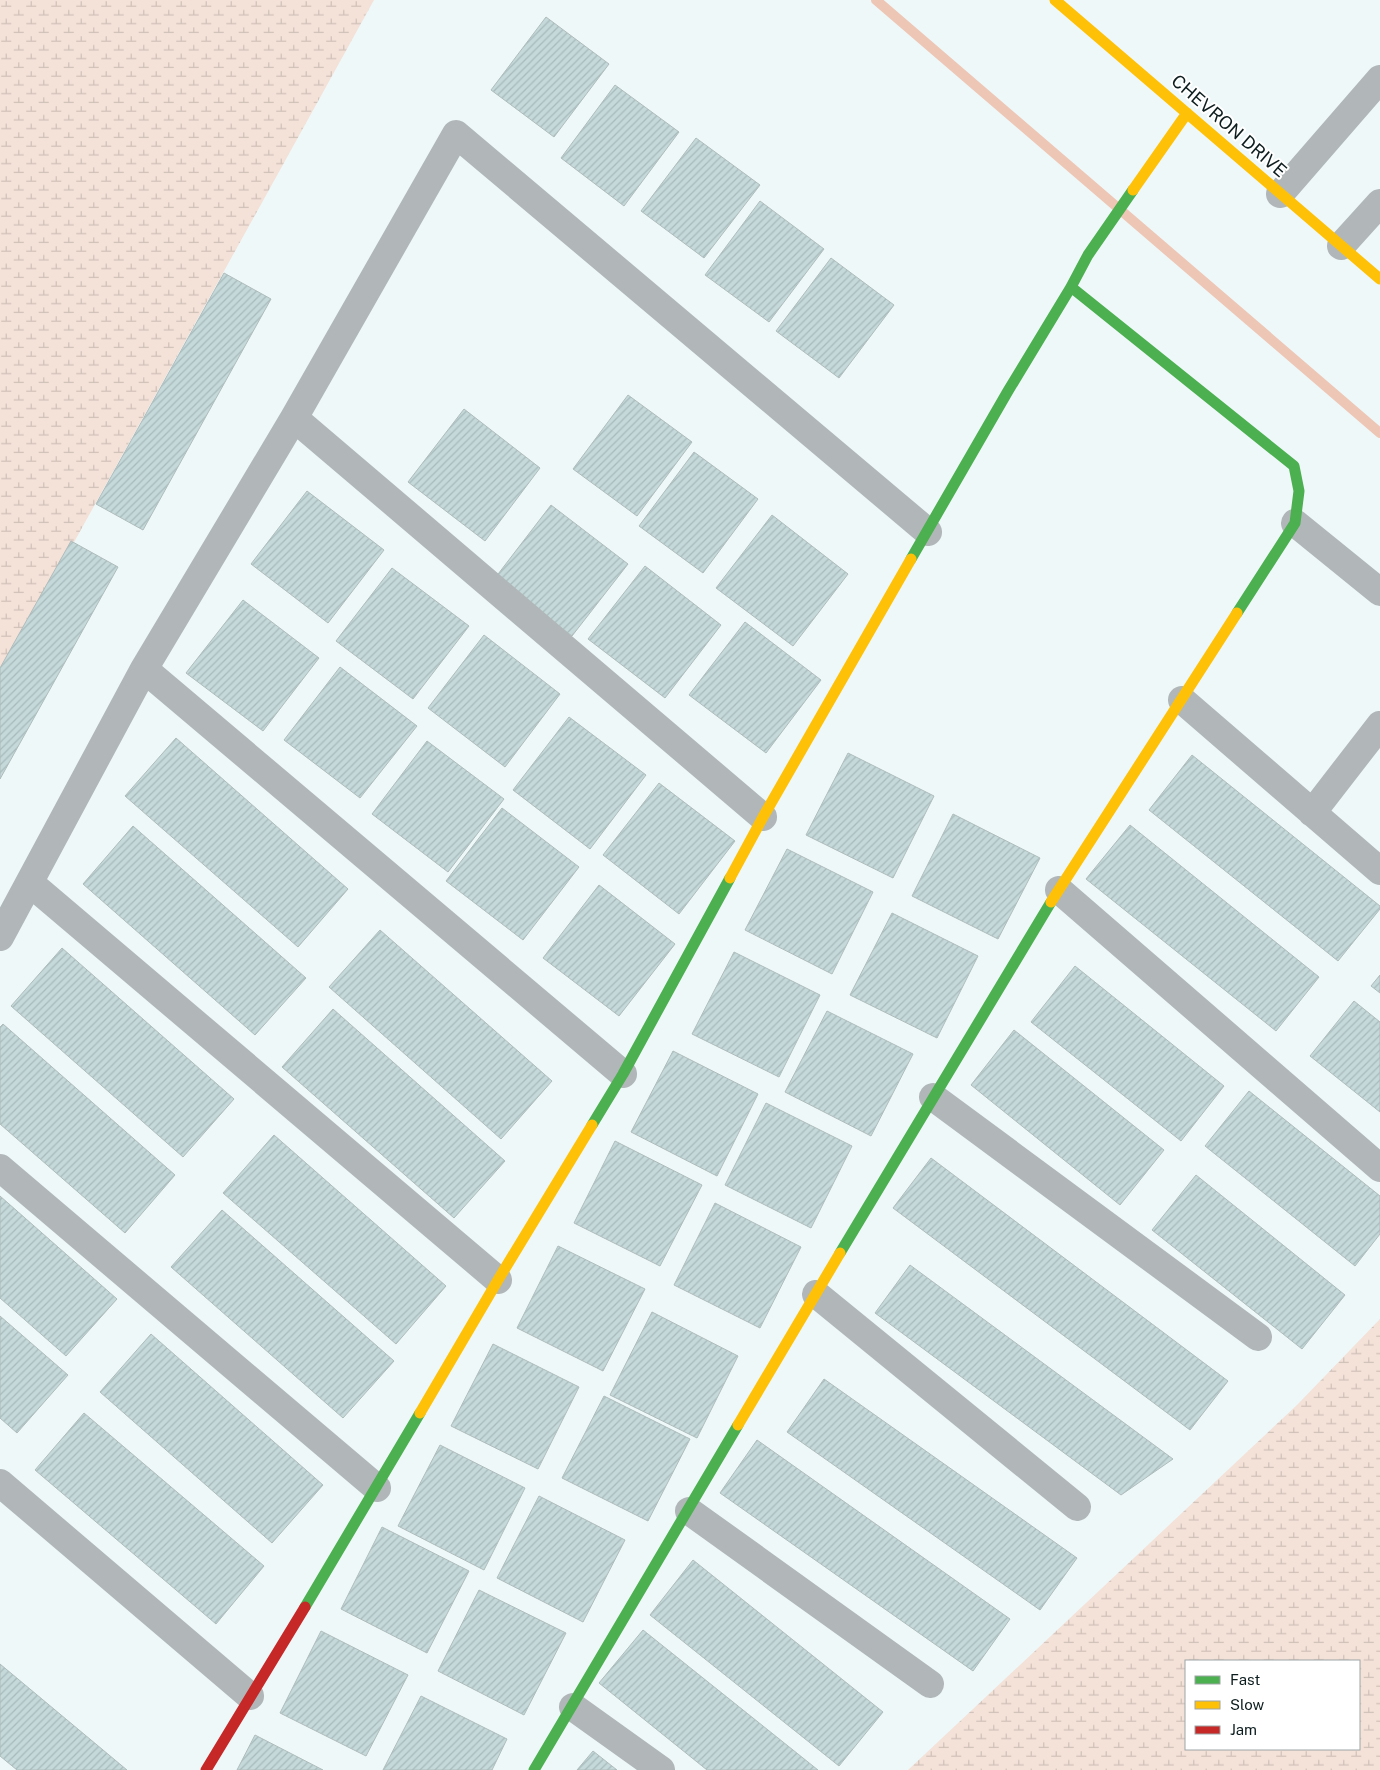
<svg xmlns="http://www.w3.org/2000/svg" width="1380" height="1770" font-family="'Public Sans',sans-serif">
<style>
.wetland{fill:url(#wetland-marsh);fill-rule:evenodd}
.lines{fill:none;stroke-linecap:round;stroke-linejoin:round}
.stream{stroke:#edc6b5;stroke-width:10}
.building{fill:url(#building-hatch);stroke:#afbcbc}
.street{stroke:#b1b7b8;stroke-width:28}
.fast{stroke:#4caf50;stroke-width:11}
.slow{stroke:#ffc107;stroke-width:11}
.jam{stroke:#c62828;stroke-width:11}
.labels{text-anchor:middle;stroke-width:4;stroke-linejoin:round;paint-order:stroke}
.street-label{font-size:18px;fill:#0d1d1e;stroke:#fff}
</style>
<defs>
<pattern id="wetland-marsh" width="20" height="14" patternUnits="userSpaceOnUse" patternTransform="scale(1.25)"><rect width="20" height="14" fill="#f4e1d8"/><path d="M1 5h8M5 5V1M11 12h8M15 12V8" fill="none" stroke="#d0c1b9"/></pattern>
<pattern id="building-hatch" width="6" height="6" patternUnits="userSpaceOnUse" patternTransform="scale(1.25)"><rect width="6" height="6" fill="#c5d9da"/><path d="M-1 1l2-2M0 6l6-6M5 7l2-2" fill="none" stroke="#a8babb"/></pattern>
</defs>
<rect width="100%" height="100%" fill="#eef8f9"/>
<path class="wetland" d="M0,0h374l-374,676z
M1380,1319v451h-472l389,-365zM1359,1661v88h-173v-88z"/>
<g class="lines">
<path class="stream" d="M876,0l504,433"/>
</g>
<path class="building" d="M546,17l63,47 -55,73 -63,-47z
M615,85l64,47 -55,74 -63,-48z
M696,138l64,47 -56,73 -63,-47z
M760,201l64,48 -55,73 -64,-47z
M831,258l63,47 -55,73 -63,-47z
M224,273l47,26 -128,231 -47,-26z
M628,395l64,47 -55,74 -64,-47z
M464,409l76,59 -55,73 -77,-59z
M694,452l64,47 -55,74 -64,-47z
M307,491l77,59 -56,73 -77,-59z
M551,505l77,59 -56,72 -77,-58z
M772,515l76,59 -55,72 -77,-58z
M71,541l47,26 -118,212v-111z
M645,566l76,59 -56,73 -77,-59z
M392,568l77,58 -56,73 -77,-58z
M243,600l76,58 -56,73 -77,-58z
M745,622l76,58 -55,73 -77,-58z
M484,635l76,59 -55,73 -77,-59z
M340,667l77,59 -57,72 -76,-58z
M569,717l77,58 -56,74 -77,-59z
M176,738l172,151 -50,58 -173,-151z
M427,741l77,58 -56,73 -76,-58z
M848,753l86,43 -41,82 -87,-43z
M1192,755l188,151v3l-42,52 -189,-151z
M659,783l76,58 -56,73 -76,-59z
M502,808l77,59 -56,73 -77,-59z
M953,814l87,44 -42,81 -86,-43z
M1130,825l189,152 -43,54 -190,-152z
M133,826l173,152 -51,57 -172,-151z
M787,849l86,43 -41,82 -87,-44z
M599,885l76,59 -56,72 -76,-58z
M892,913l86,43 -41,82 -87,-43z
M380,930l172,151 -51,58 -172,-152z
M62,948l172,151 -51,58 -172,-151z
M734,952l86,43 -41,82 -87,-43z
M1075,966l149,120 -43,55 -150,-119z
M1380,975v18l-9,-7z
M1354,1001l26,21v90l-70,-56z
M333,1009l172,152 -51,57 -172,-151z
M827,1011l86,43 -42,82 -86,-44z
M3,1024l172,151 -50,58 -125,-109v-97z
M1014,1030l150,120 -44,55 -149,-120z
M673,1051l85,43 -41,82 -86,-44z
M1249,1091l131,105v38l-25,32 -150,-120z
M766,1103l86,43 -41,82 -86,-43z
M274,1135l172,151 -50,58 -173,-151z
M615,1141l87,44 -42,81 -86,-43z
M931,1158l297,223 -38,49 -297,-222z
M1196,1175l149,120 -43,54 -150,-119z
M0,1196l117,103 -51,57 -66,-58z
M715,1203l86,44 -41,81 -86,-43z
M222,1210l172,151 -51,57 -172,-151z
M558,1246l87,43 -42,82 -86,-43z
M910,1265l263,194 -52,36 -246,-182z
M652,1312l86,44 -41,82 -87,-43z
M0,1316l68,59 -51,58 -17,-15z
M151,1334l172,151 -51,58 -172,-151z
M493,1344l86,43 -41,82 -87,-43z
M824,1379l253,179 -37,52 -253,-178z
M604,1396l86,43 -42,82 -86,-43z
M84,1413l180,153 -48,58 -181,-154z
M757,1440l253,179 -37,52 -253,-178z
M440,1445l85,43 -41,82 -86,-44z
M539,1496l86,44 -42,82 -86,-44z
M382,1527l87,44 -42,82 -86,-44z
M693,1560l190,152 -44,54 -189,-151z
M479,1590l87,43 -42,82 -86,-44z
M643,1630l175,140h-111l-108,-87z
M321,1631l87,44 -42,81 -86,-43z
M0,1664l127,106h-110l-17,-14z
M421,1696l86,43 -15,31h-109z
M255,1735l68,35h-86z
M593,1751l24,19h-40z"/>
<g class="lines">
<path class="street" d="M1280,194l100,-115
M1341,246l39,-43
M294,418l469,399
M1295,523l85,69
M144,669l479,405
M1182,700l198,171
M1312,813l68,-88
M30,883l468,397
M1059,890l321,278
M0,937l144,-268 150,-251 162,-284 472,398
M933,1097l325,240
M0,1168l377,320
M816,1294l261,213
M0,1483l250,213
M689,1511l241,173
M573,1707l88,63"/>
<path class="fast" d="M1071,287l223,179 5,25 -4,32 -58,90
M911,559l97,-168 63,-104 17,-32 45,-65
M592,1125l31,-51 107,-196
M840,1253l211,-351
M305,1607l115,-194
M534,1770l204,-345"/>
<path class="slow" d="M1055,0l325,279
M1133,190l54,-77
M730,878l33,-61 148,-258
M1051,902l186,-289
M420,1413l78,-133 94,-155
M738,1425l102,-172"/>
<path class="jam" d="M206,1770l99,-163"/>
</g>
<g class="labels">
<g class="street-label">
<text transform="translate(1229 126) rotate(41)" y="6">CHEVRON DRIVE</text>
</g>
</g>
<rect x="1185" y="1660" width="175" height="90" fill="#ffffff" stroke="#9ea5a5"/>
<rect x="1195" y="1676" width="25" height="8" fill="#4caf50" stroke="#9ea5a5"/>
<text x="1230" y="1685" font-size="15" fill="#0d1d1e">Fast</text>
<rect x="1195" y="1701" width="25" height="8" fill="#ffc107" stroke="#9ea5a5"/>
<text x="1230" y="1710" font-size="15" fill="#0d1d1e">Slow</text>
<rect x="1195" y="1726" width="25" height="8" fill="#c62828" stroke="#9ea5a5"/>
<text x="1230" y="1735" font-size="15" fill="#0d1d1e">Jam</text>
</svg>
